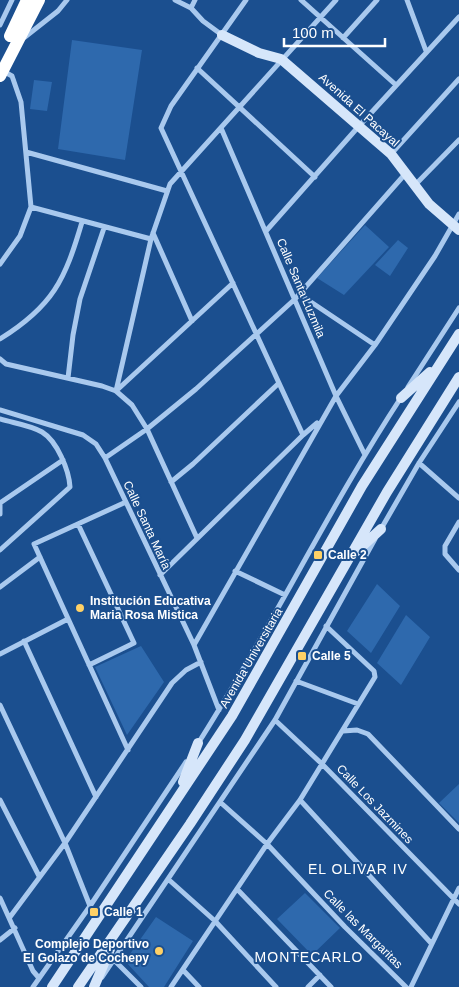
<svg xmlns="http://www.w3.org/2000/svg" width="459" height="987" font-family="Helvetica,sans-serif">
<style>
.green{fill:#2e69ad}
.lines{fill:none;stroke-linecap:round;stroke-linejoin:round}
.street{stroke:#a9c9ee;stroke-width:5}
.secondary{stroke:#d6e6fa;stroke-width:10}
.highway{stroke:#fff;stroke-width:12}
.poi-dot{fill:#ffd166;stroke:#1b4f8f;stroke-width:2}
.labels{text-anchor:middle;stroke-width:4;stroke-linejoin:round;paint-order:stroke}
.street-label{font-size:12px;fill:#fff;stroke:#1b4f8f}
.poi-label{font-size:12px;font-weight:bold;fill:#fff;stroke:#1b4f8f;text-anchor:start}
.neighbourhood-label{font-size:14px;letter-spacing:1px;fill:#fff;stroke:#1b4f8f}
</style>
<rect width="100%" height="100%" fill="#1b4f8f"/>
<path class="green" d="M72,40l70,10 -17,110 -67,-11z
M34,80l18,2 -5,29 -17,-2z
M365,225l24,22 -45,48 -27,-17z
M398,240l10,8 -18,28 -15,-11z
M377,584l23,22 -29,47 -24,-22z
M406,615l24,22 -29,48 -24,-22z
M141,646l23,36 -37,53 -32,-68z
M459,784v39l-20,-20z
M305,893l35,35 -28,27 -35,-36z
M156,917l37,24 -29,46h-15l-24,-26z"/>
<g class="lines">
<path class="street" d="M175,0l16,8 12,13 19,14
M246,0l-75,106 -10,22 142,307
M301,0l95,85
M407,0l19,51
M191,8l4,-8
M0,25l12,-25
M25,37l33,-26 9,-11
M343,38l34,-38
M197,68l118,109
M221,128l115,268 29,59
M26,152l141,39
M391,154l68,-75
M415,185l44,-45
M31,207l120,32
M266,231l93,-105 100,-109
M153,233l39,88
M0,264l20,-28 11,-29 -10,-105 -9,-26 -9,-5
M299,294l76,51
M0,339c53,-33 65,-59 82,-117
M0,359l6,5 96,22 14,5 16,14 15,24 50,109
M68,378l5,-43 7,-36 24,-71
M408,387l51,-79
M116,391l35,-152 19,-55 166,-184
M116,391l117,-108
M0,410l83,25 13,9 9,14 89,187 25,65
M0,419c13,4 30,6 42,13 15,9 27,38 28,55l-70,63
M105,458l42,-29 49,-40 99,-90 111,-126
M419,463l40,35
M171,482l22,-18 86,-81
M126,502l-92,42 94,206
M0,503l63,-43
M0,504v10
M459,522l-14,24v8l14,16
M78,524l56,119 -45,22
M381,529l38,-66 40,-61
M235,571l50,24
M160,575l143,-140 14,-12
M0,587l40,-30
M24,641l72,156
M194,645l142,-249 39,-51 60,-89 24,-42
M0,654l68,-35
M296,681l62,23
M0,705l65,138 25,63
M275,720l47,44 137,140
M343,731l14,-1 11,4 91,95
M197,745c73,-114 131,-236 205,-349
M0,800l39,76
M300,800l131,143
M220,802l47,42 78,83 61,60
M168,879l47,42 61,66
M237,889l94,98
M0,898l33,73 6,7
M10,917l55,-74 107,-160 14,-13 15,-8
M0,940l15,-12
M114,960l27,27
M183,970l16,17
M102,977l173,-257 100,-181
M33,987l57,-81 96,-144
M171,987l96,-143 33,-44 75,-123 -1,-6 -48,-45
M308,987l12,-12
M411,987l48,-99"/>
<path class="secondary" d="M222,35l37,18 22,6 110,95 38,50 30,26
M401,398l29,-26
M357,551l24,-22
M183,782l15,-39
M52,987l180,-271 130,-230 97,-152
M78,987l112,-163 55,-84 142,-248 72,-115
M94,987l16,-38"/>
<path class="highway" d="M10,36l17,-36
M0,76l39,-76"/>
</g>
<g class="poi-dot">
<rect x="313" y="550" width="10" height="10" rx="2.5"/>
<circle cx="80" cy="608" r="5"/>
<rect x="297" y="651" width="10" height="10" rx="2.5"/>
<rect x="89" y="907" width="10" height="10" rx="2.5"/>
<circle cx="159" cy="951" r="5"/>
</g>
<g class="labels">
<g class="street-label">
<text transform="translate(359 110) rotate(42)" y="4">Avenida El Pacayal</text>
<text transform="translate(301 288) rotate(67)" y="4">Calle Santa Luzmila</text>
<text transform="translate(147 525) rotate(65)" y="4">Calle Santa María</text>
<text transform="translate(251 658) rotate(-60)" y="4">Avenida Universitaria</text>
<text transform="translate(375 804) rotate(46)" y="4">Calle Los Jazmines</text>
<text transform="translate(363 929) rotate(45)" y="4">Calle las Margaritas</text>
</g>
<g class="poi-label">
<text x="328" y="559">Calle 2</text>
<text x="90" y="605">Institución Educativa<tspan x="90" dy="14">Maria Rosa Mistica</tspan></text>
<text x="312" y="660">Calle 5</text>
<text x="104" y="916">Calle 1</text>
<text x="149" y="948" text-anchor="end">Complejo Deportivo<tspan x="149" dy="14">El Golazo de Cochepy</tspan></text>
</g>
<g class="neighbourhood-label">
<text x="358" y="874">EL OLIVAR IV</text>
<text x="309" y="962">MONTECARLO</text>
</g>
</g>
<path d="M284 38v8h101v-8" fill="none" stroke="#ffffff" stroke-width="2.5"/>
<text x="292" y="38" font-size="15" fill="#ffffff" stroke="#1b4f8f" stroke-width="4" paint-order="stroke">100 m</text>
</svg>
